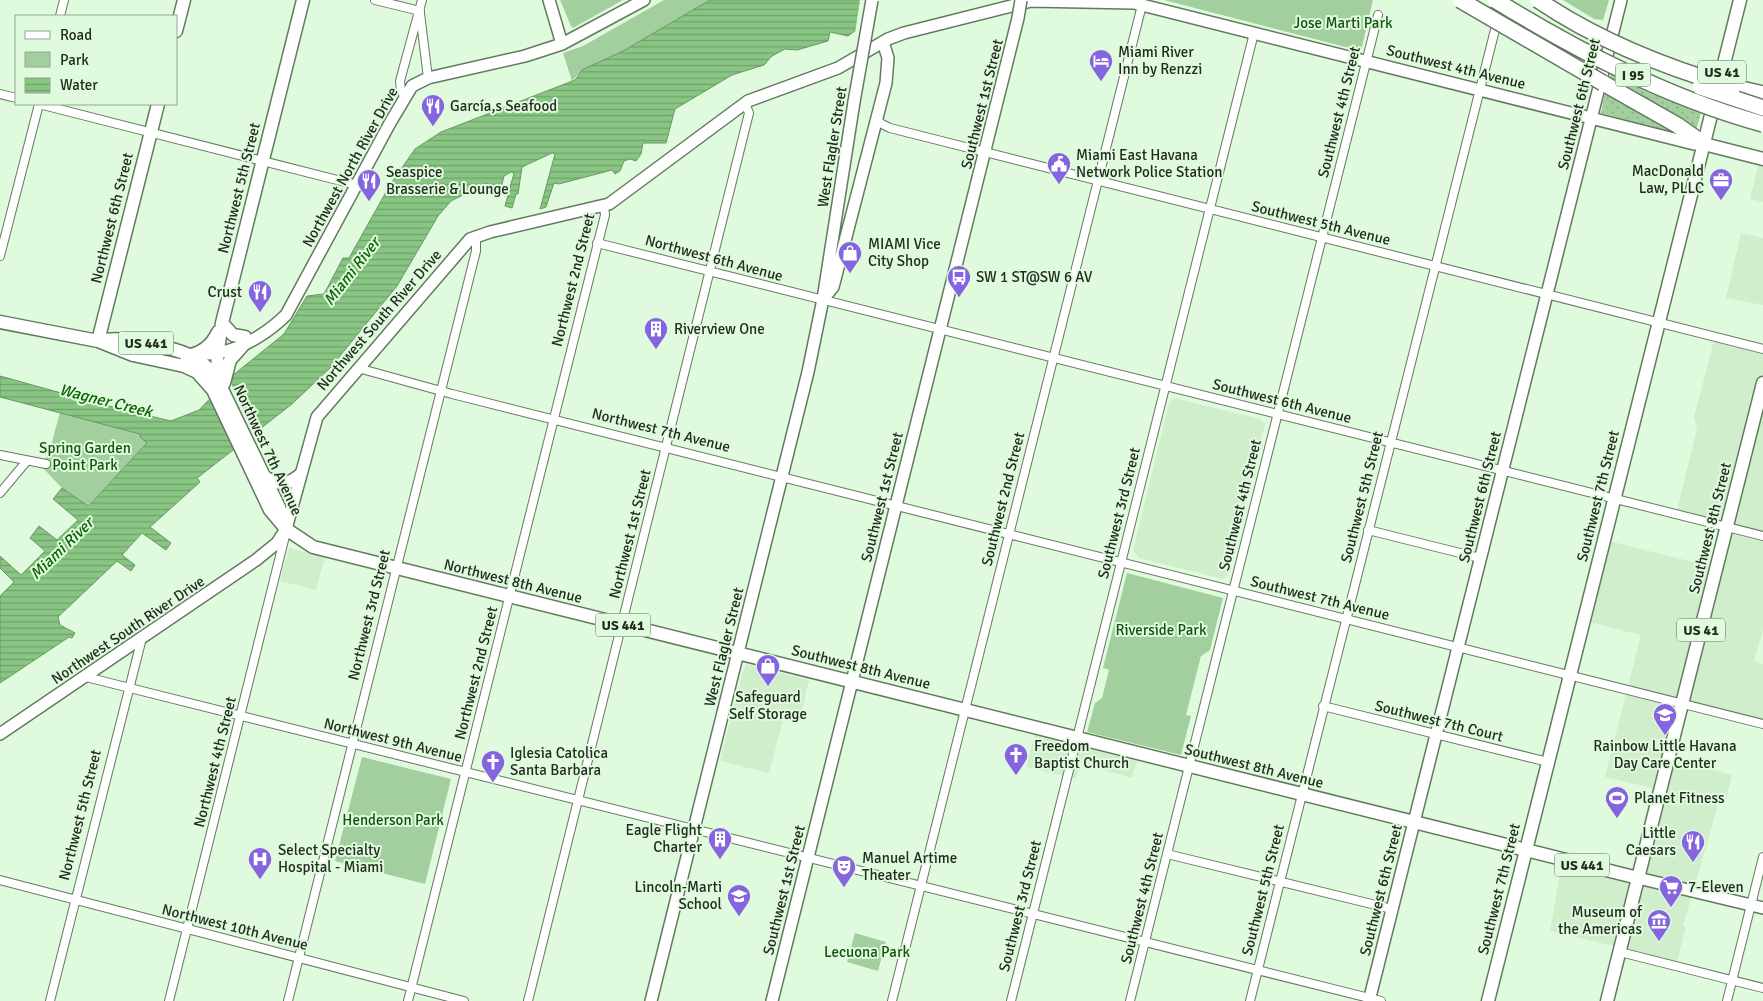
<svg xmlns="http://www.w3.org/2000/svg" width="1763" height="1001" font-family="Signika,sans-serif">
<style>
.built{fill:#d0eecc}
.grass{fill:url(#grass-dots)}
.park{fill:#a3cf9e}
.water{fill:url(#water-rules);stroke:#6a9866}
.pier{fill:#e0fadd}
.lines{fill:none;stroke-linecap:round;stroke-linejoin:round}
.street-casing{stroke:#637960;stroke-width:10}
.secondary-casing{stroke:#637960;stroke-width:14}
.primary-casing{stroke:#637960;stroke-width:15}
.highway-casing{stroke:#637960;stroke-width:18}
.street{stroke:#fff;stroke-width:8}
.secondary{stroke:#fff;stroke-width:11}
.primary{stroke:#fff;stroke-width:12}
.highway{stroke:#fff;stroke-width:15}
.secondary-bridge-casing{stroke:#637960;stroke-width:14;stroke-linecap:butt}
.highway-bridge-casing{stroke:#637960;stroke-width:18;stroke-linecap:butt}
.secondary-bridge{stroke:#fff;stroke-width:11}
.highway-bridge{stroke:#fff;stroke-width:15}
.labels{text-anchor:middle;stroke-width:4;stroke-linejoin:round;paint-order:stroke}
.shield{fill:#e0fadd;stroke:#5b6a59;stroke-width:1}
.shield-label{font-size:14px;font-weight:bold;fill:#222c21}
.park-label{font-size:15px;fill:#155210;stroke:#e0fadd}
.poi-label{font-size:15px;fill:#222c21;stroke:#e0fadd;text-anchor:start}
.street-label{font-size:15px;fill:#222c21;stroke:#e0fadd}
.water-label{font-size:16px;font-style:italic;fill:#0c6306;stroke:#e0fadd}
</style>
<defs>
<pattern id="grass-dots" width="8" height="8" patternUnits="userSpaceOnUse" patternTransform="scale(1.25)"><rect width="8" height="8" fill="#a3cf9e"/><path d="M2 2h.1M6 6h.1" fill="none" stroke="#8cb288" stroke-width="1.8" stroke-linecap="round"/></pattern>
<pattern id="water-rules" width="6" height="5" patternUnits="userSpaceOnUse" patternTransform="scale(1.25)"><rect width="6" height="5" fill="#89c683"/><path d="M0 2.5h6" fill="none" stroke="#70a16b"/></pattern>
</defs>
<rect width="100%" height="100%" fill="#e0fadd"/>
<path class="built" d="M1758,166l5,1v35l-13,-3z
M1741,233l22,5v67l-37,-7z
M1714,340l49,13v277l-9,31 9,3v55l-75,-17 -14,58 58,15 -6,24 -6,-2 -12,43 -25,86 3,1 -9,34 -127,-30 11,-64 67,17 24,-96 -47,-11 36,-142 -53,-13 21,-81 100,25 12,-45 -44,-11 20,-82 -3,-11z
M1174,398l86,21 5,5 -36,149 -6,6 -84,-21 -6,-7 36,-148z
M289,548l36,9 -9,33 -36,-9z
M745,664l64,16 -9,39 -16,-3 -15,57 -49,-12z
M1035,734l102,27 -5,17 -52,-15 -4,16 -50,-12z"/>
<path class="grass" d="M1611,74l36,18 54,21 -5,17 -86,-52z
M1605,92l75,43 -79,-22z"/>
<path class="park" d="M560,0h63l-50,28 -2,-2z
M664,0h46l-87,51 -41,19 -10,11 -9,-28 20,-7z
M1164,0h209l-12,51z
M1563,0h46l-6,20 -9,-1z
M60,412l81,22 6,9 -60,63 -25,-18 -21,-22 8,-13z
M1127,573l96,25 -13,52 -9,6 -15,59 5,1 -10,39 -94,-23 8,-29 7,-5 7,-28 -6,-2z
M362,757l89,22 -26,105 -90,-23z
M855,933l31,9 -8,29 -31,-9z"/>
<path class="water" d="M710,0h162l-16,30 -8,6 -18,-4 -2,9 -31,9 -12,-1 -13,7 -8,9 -32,10 -57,34 -9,34h-23l-2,11 -5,7 -6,-2 -6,2 -4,10 -5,3 -3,-4 -53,14 -5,-1 -8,24 -6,2 15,-55 -3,-1 -30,14 -4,27h-2l-4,14 -7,-2 9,-33 -3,-1 -7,4 -3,12h-14v-5l-36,18 -13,15 -41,70 -66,81 -39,37 -91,71 -4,3 3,4 -50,45 21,16 -5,7 -24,-17 -20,22 13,10 -4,6 -14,-10 -59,56 2,8 15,8 -3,5 -3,-1 -69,46v-87l14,-14 -14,-14v-12l21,19 24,-24 -15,-13 9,-12 18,14 21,-20 -25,-21 9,-11 26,18 59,-63 -7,-6v-3l-140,-37v-21l101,28 70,17 28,-11 33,-34 52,-42 23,-38 17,-2 19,-36h6l41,-73 25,-36 26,-17 134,-52 7,-10 41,-19z"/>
<path class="pier" d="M860,0h14l-16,31 -3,2z
M230,375l1,8 25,52 -22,15 -25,-53z"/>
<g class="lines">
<g class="street-casing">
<path id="street" d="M375,0l45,11
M420,13l8,65
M60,16l4,-16
M0,94l16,4
M405,97l-4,-6 -1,-10 22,-81
M39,104l318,81
M877,117l3,6 10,5 873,221
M597,243l1166,293
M0,256l39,-152
M358,368l94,26 1311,330
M0,455l46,9
M0,493l26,-31
M1368,530l112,28
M86,677l1295,324
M1323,706l225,56
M1167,854l225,55
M0,880l464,121
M1620,952l143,36
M50,1001l92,-363
M169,1001l116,-465
M288,1001l188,-750v-15
M408,1001l197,-786 -1,-9
M528,1001l221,-888 -4,-10
M892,1001l250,-996
M1011,1001l243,-968
M1130,1001l248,-986
M1250,1001l252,-999
M1727,1001l36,-144"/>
</g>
<g class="secondary-casing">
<path id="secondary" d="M549,0l13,44
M824,298l9,-11 53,-204 2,-25 -5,-16
M194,355c10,-1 22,-1 32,-4 21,-5 45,-21 60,-36l104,-192 22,-37 16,-8 97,-22 37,-12 82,-44
M0,734l256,-174 21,-17 9,-14 31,-112 153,-178 20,-7 119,-28 139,-103 90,-33 50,-29 16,-6 127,-32 103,2 560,141h10
M1638,878l125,30
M651,1001l157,-629 15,-73 31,-197
M772,1001l246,-983
M1369,1001l252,-1001"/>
</g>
<g class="primary-casing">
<path id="primary" d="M176,31l8,-31
M1704,144l59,15
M0,322l98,19 35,14 51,11 13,6 16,18 57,120 16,19 27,18 1325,331
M222,323l11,12 12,2
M98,341c18,-4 32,-1 50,3 31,5 57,12 72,41l59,122 5,15
M98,341l60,-237
M186,356c15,-2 26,-11 32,-24
M224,383l6,-23 15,-17
M220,385l-3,-29 5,-33 81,-323
M265,477c13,8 22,9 35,-2
M1488,1001l252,-1001
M1607,1001l156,-618"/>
</g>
<g class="highway-casing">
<path id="highway" d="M1603,83l74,42 27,19
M1733,87l30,7"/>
</g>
<use href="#street" class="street"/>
<use href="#secondary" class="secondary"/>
<use href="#primary" class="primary"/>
<use href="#highway" class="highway"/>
<g class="secondary-bridge-casing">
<path id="secondary-bridge" d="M1018,18l3,-18
M854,102l18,-102"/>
</g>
<g class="highway-bridge-casing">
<path id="highway-bridge" d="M1460,0l143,83
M1495,0c83,51 173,98 268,124
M1538,0c59,40 126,67 195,87
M1700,87l63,21"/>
</g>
<use href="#secondary-bridge" class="secondary-bridge"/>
<use href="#highway-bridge" class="highway-bridge"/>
</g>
<defs>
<g id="hotel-pin" transform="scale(1.25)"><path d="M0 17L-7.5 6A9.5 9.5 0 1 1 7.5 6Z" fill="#8464df" stroke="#e0fadd"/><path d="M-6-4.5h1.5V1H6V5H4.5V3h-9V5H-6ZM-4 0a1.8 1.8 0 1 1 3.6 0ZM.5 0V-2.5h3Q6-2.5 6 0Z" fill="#fff"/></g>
<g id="restaurant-pin" transform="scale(1.25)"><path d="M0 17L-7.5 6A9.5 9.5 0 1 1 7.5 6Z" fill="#8464df" stroke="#e0fadd"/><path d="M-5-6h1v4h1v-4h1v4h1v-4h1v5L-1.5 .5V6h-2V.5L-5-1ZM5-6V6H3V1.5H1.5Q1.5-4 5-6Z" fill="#fff"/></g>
<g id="civic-pin" transform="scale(1.25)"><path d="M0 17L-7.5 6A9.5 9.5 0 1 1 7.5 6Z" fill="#8464df" stroke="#e0fadd"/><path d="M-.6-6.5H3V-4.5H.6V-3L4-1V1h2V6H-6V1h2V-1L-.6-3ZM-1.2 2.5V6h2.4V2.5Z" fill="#fff"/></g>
<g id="office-pin" transform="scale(1.25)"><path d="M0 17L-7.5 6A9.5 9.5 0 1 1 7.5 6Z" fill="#8464df" stroke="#e0fadd"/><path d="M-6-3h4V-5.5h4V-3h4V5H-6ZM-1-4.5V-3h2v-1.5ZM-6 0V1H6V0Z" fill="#fff"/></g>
<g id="shop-pin" transform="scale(1.25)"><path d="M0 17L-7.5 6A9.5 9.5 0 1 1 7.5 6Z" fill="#8464df" stroke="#e0fadd"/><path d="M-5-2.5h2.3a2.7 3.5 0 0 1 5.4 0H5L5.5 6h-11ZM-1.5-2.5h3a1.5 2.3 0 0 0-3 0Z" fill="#fff"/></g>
<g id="bus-pin" transform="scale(1.25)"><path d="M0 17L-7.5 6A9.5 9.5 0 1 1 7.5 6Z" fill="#8464df" stroke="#e0fadd"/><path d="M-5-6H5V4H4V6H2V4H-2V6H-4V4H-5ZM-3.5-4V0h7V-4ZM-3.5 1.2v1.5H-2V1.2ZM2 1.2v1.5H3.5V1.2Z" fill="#fff"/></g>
<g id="building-pin" transform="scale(1.25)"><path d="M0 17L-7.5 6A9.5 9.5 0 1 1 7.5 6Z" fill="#8464df" stroke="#e0fadd"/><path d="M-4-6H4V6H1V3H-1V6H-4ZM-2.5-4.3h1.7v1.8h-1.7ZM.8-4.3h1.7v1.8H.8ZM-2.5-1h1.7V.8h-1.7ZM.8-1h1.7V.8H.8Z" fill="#fff"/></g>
<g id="school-pin" transform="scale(1.25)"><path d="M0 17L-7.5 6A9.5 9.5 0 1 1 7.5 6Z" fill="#8464df" stroke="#e0fadd"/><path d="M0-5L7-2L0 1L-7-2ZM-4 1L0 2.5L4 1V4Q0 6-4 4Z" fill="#fff"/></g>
<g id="church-pin" transform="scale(1.25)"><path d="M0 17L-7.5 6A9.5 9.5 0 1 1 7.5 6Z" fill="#8464df" stroke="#e0fadd"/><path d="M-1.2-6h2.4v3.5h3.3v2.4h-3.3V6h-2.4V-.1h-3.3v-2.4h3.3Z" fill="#fff"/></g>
<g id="stadium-pin" transform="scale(1.25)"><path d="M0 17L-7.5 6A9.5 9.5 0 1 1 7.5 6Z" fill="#8464df" stroke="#e0fadd"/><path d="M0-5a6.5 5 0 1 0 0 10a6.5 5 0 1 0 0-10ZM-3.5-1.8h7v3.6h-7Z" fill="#fff"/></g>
<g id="hospital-pin" transform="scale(1.25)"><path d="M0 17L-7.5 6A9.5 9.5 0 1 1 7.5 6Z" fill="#8464df" stroke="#e0fadd"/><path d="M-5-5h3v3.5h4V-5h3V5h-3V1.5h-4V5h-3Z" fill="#fff"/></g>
<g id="theatre-pin" transform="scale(1.25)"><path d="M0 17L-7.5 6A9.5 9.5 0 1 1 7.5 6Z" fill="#8464df" stroke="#e0fadd"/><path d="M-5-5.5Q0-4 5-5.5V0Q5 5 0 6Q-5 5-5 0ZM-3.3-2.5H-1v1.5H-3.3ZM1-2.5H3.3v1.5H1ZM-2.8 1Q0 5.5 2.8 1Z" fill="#fff"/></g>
<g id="supermarket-pin" transform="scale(1.25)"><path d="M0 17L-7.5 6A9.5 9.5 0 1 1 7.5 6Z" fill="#8464df" stroke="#e0fadd"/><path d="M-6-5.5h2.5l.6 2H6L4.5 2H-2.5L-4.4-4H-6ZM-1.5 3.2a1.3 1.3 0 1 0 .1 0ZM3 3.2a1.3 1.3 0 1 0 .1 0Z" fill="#fff"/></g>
<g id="museum-pin" transform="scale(1.25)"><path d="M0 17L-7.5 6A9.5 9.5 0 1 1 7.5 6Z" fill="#8464df" stroke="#e0fadd"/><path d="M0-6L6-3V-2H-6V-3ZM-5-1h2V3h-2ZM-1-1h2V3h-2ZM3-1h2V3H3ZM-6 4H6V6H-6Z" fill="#fff"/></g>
</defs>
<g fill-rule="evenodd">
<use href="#hotel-pin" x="1101" y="61"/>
<use href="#restaurant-pin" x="433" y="106"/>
<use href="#civic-pin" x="1059" y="164"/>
<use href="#office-pin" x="1721" y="180"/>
<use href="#restaurant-pin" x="369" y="181"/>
<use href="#shop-pin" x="850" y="253"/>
<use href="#bus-pin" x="959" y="277"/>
<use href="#restaurant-pin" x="260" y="292"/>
<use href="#building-pin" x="656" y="329"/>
<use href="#shop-pin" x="768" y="666"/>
<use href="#school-pin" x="1665" y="715"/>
<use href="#church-pin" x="1016" y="755"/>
<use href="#church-pin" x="493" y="762"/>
<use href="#stadium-pin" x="1617" y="798"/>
<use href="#building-pin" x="720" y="839"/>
<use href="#restaurant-pin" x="1693" y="842"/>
<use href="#hospital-pin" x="260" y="859"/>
<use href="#theatre-pin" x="844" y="867"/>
<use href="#supermarket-pin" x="1671" y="887"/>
<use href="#school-pin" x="739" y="896"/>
<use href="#museum-pin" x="1659" y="921"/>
</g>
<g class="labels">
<g class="shield">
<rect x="1698" y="60.5" width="48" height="23" rx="4"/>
<rect x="1615.5" y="63.5" width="35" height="23" rx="4"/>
<rect x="118.5" y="331.5" width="55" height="23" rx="4"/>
<rect x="595.5" y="613.5" width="55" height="23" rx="4"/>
<rect x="1677" y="618.5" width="48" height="23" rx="4"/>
<rect x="1554.5" y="853.5" width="55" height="23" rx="4"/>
</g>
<g class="shield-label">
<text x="1722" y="77">US 41</text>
<text x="1633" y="80">I 95</text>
<text x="146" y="348">US 441</text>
<text x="623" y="630">US 441</text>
<text x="1701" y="635">US 41</text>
<text x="1582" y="870">US 441</text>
</g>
<g class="park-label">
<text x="1343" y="28">Jose Marti Park</text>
<text x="85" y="453">Spring Garden<tspan x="85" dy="17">Point Park</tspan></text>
<text x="1161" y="635">Riverside Park</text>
<text x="393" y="825">Henderson Park</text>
<text x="867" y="957">Lecuona Park</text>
</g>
<g class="poi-label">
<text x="1118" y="57">Miami River<tspan x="1118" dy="17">Inn by Renzzi</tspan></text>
<text x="450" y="111">García,s Seafood</text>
<text x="1076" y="160">Miami East Havana<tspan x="1076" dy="17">Network Police Station</tspan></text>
<text x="1704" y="176" text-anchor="end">MacDonald<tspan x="1704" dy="17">Law, PLLC</tspan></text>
<text x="386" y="177">Seaspice<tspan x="386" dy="17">Brasserie &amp; Lounge</tspan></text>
<text x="868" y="249">MIAMI Vice<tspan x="868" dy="17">City Shop</tspan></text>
<text x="976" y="282">SW 1 ST@SW 6 AV</text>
<text x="242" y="297" text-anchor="end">Crust</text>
<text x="674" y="334">Riverview One</text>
<text x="768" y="702" text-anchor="middle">Safeguard<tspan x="768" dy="17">Self Storage</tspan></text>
<text x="1034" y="751">Freedom<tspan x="1034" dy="17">Baptist Church</tspan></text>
<text x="1665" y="751" text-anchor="middle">Rainbow Little Havana<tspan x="1665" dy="17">Day Care Center</tspan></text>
<text x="510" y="758">Iglesia Catolica<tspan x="510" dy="17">Santa Barbara</tspan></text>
<text x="1634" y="803">Planet Fitness</text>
<text x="702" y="835" text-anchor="end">Eagle Flight<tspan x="702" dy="17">Charter</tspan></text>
<text x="1676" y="838" text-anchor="end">Little<tspan x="1676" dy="17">Caesars</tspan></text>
<text x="278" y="855">Select Specialty<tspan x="278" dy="17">Hospital - Miami</tspan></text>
<text x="862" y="863">Manuel Artime<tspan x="862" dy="17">Theater</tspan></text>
<text x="722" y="892" text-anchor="end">Lincoln-Marti<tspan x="722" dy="17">School</tspan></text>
<text x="1688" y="892">7-Eleven</text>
<text x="1642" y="917" text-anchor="end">Museum of<tspan x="1642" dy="17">the Americas</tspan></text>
</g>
<g class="street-label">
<text transform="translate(1456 67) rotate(14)" y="5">Southwest 4th Avenue</text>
<text transform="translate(982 104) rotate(-76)" y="5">Southwest 1st Street</text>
<text transform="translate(1579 104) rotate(-76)" y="5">Southwest 6th Street</text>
<text transform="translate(1339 112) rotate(-76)" y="5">Southwest 4th Street</text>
<text transform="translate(832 147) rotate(-81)" y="5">West Flagler Street</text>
<text transform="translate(350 167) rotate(-61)" y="5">Northwest North River Drive</text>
<text transform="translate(239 188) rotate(-76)" y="5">Northwest 5th Street</text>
<text transform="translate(112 218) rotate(-76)" y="5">Northwest 6th Street</text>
<text transform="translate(1321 223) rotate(14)" y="5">Southwest 5th Avenue</text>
<text transform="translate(714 258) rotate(15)" y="5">Northwest 6th Avenue</text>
<text transform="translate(573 280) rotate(-76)" y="5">Northwest 2nd Street</text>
<text transform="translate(379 320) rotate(-49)" y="5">Northwest South River Drive</text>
<text transform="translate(1282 401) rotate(14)" y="5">Southwest 6th Avenue</text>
<text transform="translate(661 430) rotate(14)" y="5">Northwest 7th Avenue</text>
<text transform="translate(268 450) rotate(65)" y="5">Northwest 7th Avenue</text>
<text transform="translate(1598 496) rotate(-76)" y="5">Southwest 7th Street</text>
<text transform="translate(882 497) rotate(-76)" y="5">Southwest 1st Street</text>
<text transform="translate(1362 497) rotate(-76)" y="5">Southwest 5th Street</text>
<text transform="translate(1480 497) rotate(-76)" y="5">Southwest 6th Street</text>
<text transform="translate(1003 499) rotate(-76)" y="5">Southwest 2nd Street</text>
<text transform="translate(1240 505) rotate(-76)" y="5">Southwest 4th Street</text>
<text transform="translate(1119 513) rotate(-76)" y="5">Southwest 3rd Street</text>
<text transform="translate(1710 528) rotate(-76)" y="5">Southwest 8th Street</text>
<text transform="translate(630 534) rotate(-76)" y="5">Northwest 1st Street</text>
<text transform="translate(513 581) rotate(14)" y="5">Northwest 8th Avenue</text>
<text transform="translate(1320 598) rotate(14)" y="5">Southwest 7th Avenue</text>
<text transform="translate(369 615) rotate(-76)" y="5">Northwest 3rd Street</text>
<text transform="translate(128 630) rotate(-34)" y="5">Northwest South River Drive</text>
<text transform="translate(724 647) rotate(-76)" y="5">West Flagler Street</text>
<text transform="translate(861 667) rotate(14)" y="5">Southwest 8th Avenue</text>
<text transform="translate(476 673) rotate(-76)" y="5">Northwest 2nd Street</text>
<text transform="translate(1439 721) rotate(14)" y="5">Southwest 7th Court</text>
<text transform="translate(393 740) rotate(14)" y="5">Northwest 9th Avenue</text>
<text transform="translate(215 762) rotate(-76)" y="5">Northwest 4th Street</text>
<text transform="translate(1254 766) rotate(14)" y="5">Southwest 8th Avenue</text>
<text transform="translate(80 815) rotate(-76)" y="5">Northwest 5th Street</text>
<text transform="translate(1499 889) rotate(-76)" y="5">Southwest 7th Street</text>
<text transform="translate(784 890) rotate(-76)" y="5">Southwest 1st Street</text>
<text transform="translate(1263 890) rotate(-76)" y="5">Southwest 5th Street</text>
<text transform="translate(1381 890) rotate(-76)" y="5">Southwest 6th Street</text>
<text transform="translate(1142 898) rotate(-76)" y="5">Southwest 4th Street</text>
<text transform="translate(1020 906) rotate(-76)" y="5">Southwest 3rd Street</text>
<text transform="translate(235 927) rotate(14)" y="5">Northwest 10th Avenue</text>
</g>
<g class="water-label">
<text transform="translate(351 271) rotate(-52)" y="6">Miami River</text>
<text transform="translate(106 400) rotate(14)" y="6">Wagner Creek</text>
<text transform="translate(61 548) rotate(-44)" y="6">Miami River</text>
</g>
</g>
<rect x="15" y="15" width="162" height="90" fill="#e0fadd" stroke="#94a892"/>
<rect x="25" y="31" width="25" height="8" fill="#ffffff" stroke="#94a892"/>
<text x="60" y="40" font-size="15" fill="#222c21">Road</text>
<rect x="25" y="52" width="25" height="15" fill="#a3cf9e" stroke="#94a892"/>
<text x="60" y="65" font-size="15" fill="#222c21">Park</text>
<rect x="25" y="78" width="25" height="15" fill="url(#water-rules)" stroke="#94a892"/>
<text x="60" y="90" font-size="15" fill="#222c21">Water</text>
</svg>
